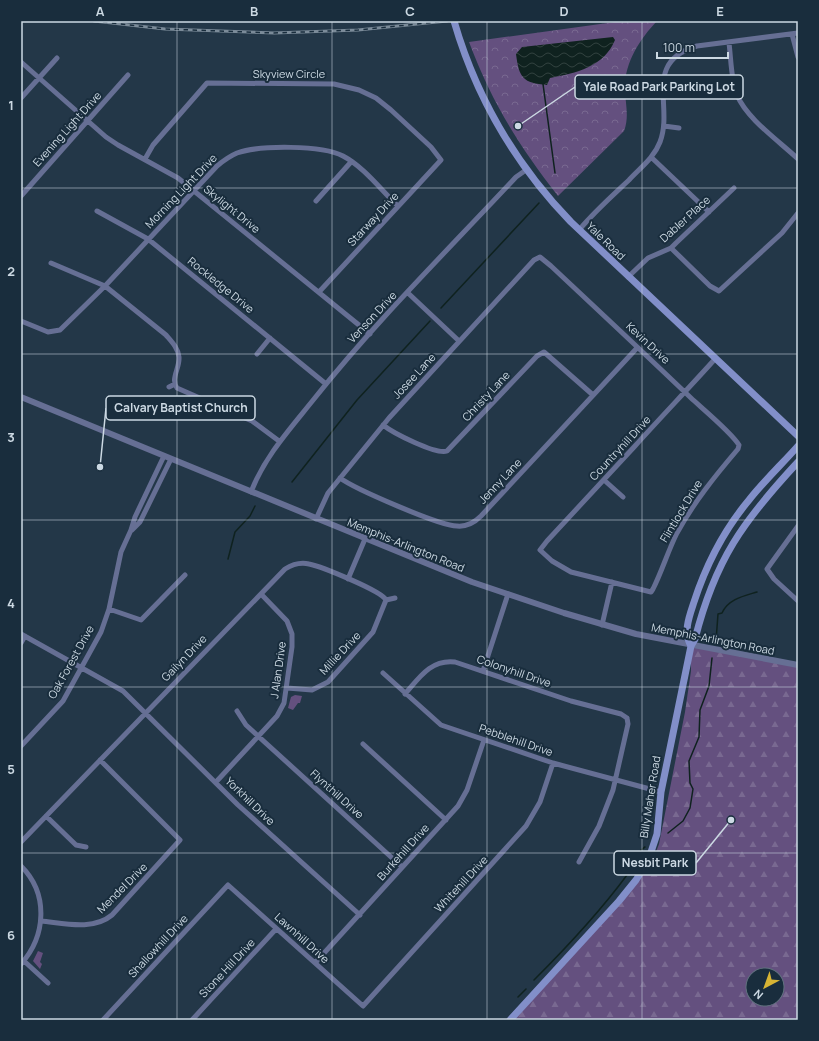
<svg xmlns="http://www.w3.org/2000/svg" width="819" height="1041" font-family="Manrope,sans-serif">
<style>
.green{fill:#64507f}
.forest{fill:url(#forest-firs);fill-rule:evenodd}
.park{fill:url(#park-crowns)}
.water{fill:url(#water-waves)}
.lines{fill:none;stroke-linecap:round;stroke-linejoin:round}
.stream{stroke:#0f221f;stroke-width:1.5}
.minor{stroke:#666f94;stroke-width:5}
.tertiary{stroke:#666f94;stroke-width:6}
.secondary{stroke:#828fc9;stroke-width:7}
.rail-casing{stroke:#7b8b99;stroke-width:3}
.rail{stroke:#192d3d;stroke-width:1.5;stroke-dasharray:4.5;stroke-linecap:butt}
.grid{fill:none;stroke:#ccd9e3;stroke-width:1;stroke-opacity:0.55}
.labels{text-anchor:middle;stroke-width:4;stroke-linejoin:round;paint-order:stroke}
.street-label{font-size:11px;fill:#ccd9e3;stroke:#192d3d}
.leader{fill:none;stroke:#ccd9e3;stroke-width:1.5}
.callout-dot{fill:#ccd9e3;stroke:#192d3d;stroke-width:1.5}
.callout{fill:#192d3d;stroke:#ccd9e3;stroke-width:1.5}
.callout-label{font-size:12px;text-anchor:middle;font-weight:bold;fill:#ccd9e3}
.neatline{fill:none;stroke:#ccd9e3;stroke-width:1.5}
.grid-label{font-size:13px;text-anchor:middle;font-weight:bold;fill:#ccd9e3}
</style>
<defs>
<pattern id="forest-firs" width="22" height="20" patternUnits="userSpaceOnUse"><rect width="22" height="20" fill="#64507f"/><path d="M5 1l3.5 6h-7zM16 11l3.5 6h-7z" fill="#796991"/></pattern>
<pattern id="park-crowns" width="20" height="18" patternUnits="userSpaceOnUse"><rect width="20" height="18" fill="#64507f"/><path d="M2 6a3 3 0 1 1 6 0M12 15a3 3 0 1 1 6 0" fill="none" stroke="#796991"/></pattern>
<pattern id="water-waves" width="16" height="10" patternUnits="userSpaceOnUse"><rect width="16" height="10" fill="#0f221f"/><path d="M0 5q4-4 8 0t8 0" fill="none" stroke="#31423f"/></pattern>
</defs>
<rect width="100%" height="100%" fill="#233748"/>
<path class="green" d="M295,695l7,1 -2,7h-2l-5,7 -5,-2 3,-11z
M38,951l5,2 -3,9 2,2 -2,5 -7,-8z"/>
<path class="forest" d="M691,645l107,21v354h-292l145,-155 8,-21 26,-132 6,-41zM753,975h24v24h-24z"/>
<path class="park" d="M622,21h35c-18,19 -34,44 -32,71 1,14 4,26 -1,39l-66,65c-39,-50 -66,-93 -89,-154z"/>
<path class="water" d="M613,37l2,3c-11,27 -39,33 -65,38l-3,7c-24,-2 -28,-7 -31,-31l6,-7z"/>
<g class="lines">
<path class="stream" d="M543,84l12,89
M441,308l98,-105
M292,482l65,-82 73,-79
M228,559l7,-27 15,-16 5,-10
M716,641l2,-27 4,-1c6,-14 22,-17 35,-21
M668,833l15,-12 7,-13 3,-19 -3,-6 -1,-22 10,-24 1,-27 9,-24 3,-28
M534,980c33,-33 65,-67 93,-105 6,-9 9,-23 18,-28
M518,997l8,-8"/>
<path class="minor" d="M792,34l6,23
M729,43c2,15 2,38 8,52 10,24 42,46 61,64
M21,62l85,75 12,8 60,33 192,156
M21,98l36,-40
M664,126l15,2
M651,157l58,55
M145,159l8,-14 54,-62 127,1 25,6 17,8 15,12 40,37 10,13 -122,132
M21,196l107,-121
M316,201l35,-39
M97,211l51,28 178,145
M579,230c15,-18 33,-34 50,-50 11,-12 25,-22 31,-38 14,-36 -18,-80 37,-96l101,-13
M671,248l39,38 9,5 63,-58 16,-20
M51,263l54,23 61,49c6,7 12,13 13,22 1,11 -9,22 -2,31l75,33 27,20
M628,277l20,-19 23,-10 5,-5 58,-55
M408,293l51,48
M21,321l27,11 12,-2 45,-44 112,-120c6,-5 13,-10 20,-13 23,-8 85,-8 106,3 21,11 38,34 55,50
M257,354l13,-16
M169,387l6,-3
M383,425c10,8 53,30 64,26l90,-95 7,-4 49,43
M340,478c15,11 100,48 117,48 10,1 18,-4 24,-10l156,-168
M604,480l19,17
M251,492c14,-36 39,-63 63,-93 62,-78 134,-149 202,-222l10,-7
M316,519l12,-26 61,-75 145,-158 6,-3 11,9c47,44 94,88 140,132 12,11 41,35 48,47l-1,4c-23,27 -44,53 -61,84 -9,18 -15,38 -24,56l-2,3 -80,-20 -19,-11 -12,-11 7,-9 88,-95c26,-29 53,-57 80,-87
M798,526l-31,43 7,10 24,22
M132,530l8,-8 31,-63
M348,579l17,-40
M386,600l9,-2
M109,609l32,11 44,-45
M602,625l10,-43
M21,634l102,57 115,114 122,110
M21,643l4,-7
M483,671l25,-77
M383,673l58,52 112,38 108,29
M287,688l25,2 16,-8 45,-50 13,-32
M405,694c14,-16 26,-35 50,-32l116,39 50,13 6,4
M237,711l9,14 156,142
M363,744l83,76
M21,746l42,-45 38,-69 8,-23 12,-57 10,-22 4,-13 29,-61
M216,782l61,-66 7,-13 8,-56v-13l-5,-13 -26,-27
M46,816l30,29 10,2
M21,842l264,-273c8,-5 15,-7 24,-5 11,2 73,27 77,36
M579,862l20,-36 14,-36 15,-66 -1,-6
M21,866c28,28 25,70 0,98
M41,921c22,2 52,10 71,-6l68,-75 -80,-80
M24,961l24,22
M315,963l143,-157 9,-16 17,-50
M103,1020l125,-135 135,121 163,-180 14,-24 13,-39
M192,1020l84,-91"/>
<path class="tertiary" d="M21,397l451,185 92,31 72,21 162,31"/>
<path class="secondary" d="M454,21c22,76 62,144 117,201l227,214
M691,646c-8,-14 -2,-29 3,-44 12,-37 30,-72 55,-102 15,-19 33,-36 49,-54
M510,1020l109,-119 17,-21 12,-19 9,-27 4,-42 30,-146 4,-7c20,-79 48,-118 103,-177"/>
<g class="rail-casing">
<path id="rail" d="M94,21l71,8 109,4 84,-3 89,-9"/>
</g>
<use href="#rail" class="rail"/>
</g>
<path class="grid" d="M177,21v999M332,21v999M487,21v999M642,21v999M21,188h777M21,354h777M21,520h777M21,687h777M21,853h777"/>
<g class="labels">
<g class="street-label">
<text x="289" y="78">Skyview Circle</text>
<text transform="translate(67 129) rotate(-48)" y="4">Evening Light Drive</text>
<text transform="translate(181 191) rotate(-46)" y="4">Morning Light Drive</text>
<text transform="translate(232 209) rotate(39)" y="4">Skylight Drive</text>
<text transform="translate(373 219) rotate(-47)" y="4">Starway Drive</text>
<text transform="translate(685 219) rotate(-42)" y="4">Dabler Place</text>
<text transform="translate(606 241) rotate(44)" y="4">Yale Road</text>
<text transform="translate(221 285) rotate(39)" y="4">Rockledge Drive</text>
<text transform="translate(372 317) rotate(-47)" y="4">Venson Drive</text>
<text transform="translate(648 343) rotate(43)" y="4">Kevin Drive</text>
<text transform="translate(414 376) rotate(-47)" y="4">Josee Lane</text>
<text transform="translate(486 396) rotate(-47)" y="4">Christy Lane</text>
<text transform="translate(620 448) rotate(-47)" y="4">Countryhill Drive</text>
<text transform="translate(500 481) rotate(-47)" y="4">Jenny Lane</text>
<text transform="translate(681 511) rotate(-59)" y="4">Flintlock Drive</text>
<text transform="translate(406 545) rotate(22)" y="4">Memphis-Arlington Road</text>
<text transform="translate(713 639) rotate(11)" y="4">Memphis-Arlington Road</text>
<text transform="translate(340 653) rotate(-47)" y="4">Millie Drive</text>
<text transform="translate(184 658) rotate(-46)" y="4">Gailyn Drive</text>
<text transform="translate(71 662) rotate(-61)" y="4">Oak Forest Drive</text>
<text transform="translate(278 670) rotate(-82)" y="4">J Alan Drive</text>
<text transform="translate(514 671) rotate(19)" y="4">Colonyhill Drive</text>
<text transform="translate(516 740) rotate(19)" y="4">Pebblehill Drive</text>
<text transform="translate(337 794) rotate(42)" y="4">Flynthill Drive</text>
<text transform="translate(650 797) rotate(-81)" y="4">Billy Maher Road</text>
<text transform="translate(250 801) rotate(44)" y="4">Yorkhill Drive</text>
<text transform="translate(403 852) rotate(-48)" y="4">Burkehill Drive</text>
<text transform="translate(461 884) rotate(-47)" y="4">Whitehill Drive</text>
<text transform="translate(122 888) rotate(-45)" y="4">Mendel Drive</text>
<text transform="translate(302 938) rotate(42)" y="4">Lawnhill Drive</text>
<text transform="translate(158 946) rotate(-47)" y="4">Shallowhill Drive</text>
<text transform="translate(227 968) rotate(-47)" y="4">Stone Hill Drive</text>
</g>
</g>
<path class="leader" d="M518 126L575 87M100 467L106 408M731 820L696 863"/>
<g class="callout-dot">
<circle cx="518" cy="126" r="4"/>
<circle cx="100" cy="467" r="4"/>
<circle cx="731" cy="820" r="4"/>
</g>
<g class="callout">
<rect x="575" y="75" width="168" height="24" rx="4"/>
<rect x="106" y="396" width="149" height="24" rx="4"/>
<rect x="614" y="851" width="82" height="24" rx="4"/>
</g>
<g class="callout-label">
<text x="659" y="91">Yale Road Park Parking Lot</text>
<text x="181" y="412">Calvary Baptist Church</text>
<text x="655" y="867">Nesbit Park</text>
</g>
<rect width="819" height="1041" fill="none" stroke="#192d3d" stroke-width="44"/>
<g transform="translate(765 987) rotate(221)"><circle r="19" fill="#192d3d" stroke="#61727f"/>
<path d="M0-3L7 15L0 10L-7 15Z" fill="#d7b434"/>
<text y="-6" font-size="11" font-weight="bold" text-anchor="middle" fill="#ccd9e3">N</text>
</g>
<path d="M657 52v6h71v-6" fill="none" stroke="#ccd9e3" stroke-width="2"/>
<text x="663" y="52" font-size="12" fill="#ccd9e3" stroke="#192d3d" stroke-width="3" paint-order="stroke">100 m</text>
<rect x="22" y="22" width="775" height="997" class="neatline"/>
<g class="grid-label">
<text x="100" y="16">A</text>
<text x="254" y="16">B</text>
<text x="410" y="16">C</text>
<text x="564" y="16">D</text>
<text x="720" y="16">E</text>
<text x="11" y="110">1</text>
<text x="11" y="276">2</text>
<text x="11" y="442">3</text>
<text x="11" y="608">4</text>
<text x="11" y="774">5</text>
<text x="11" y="940">6</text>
</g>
</svg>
